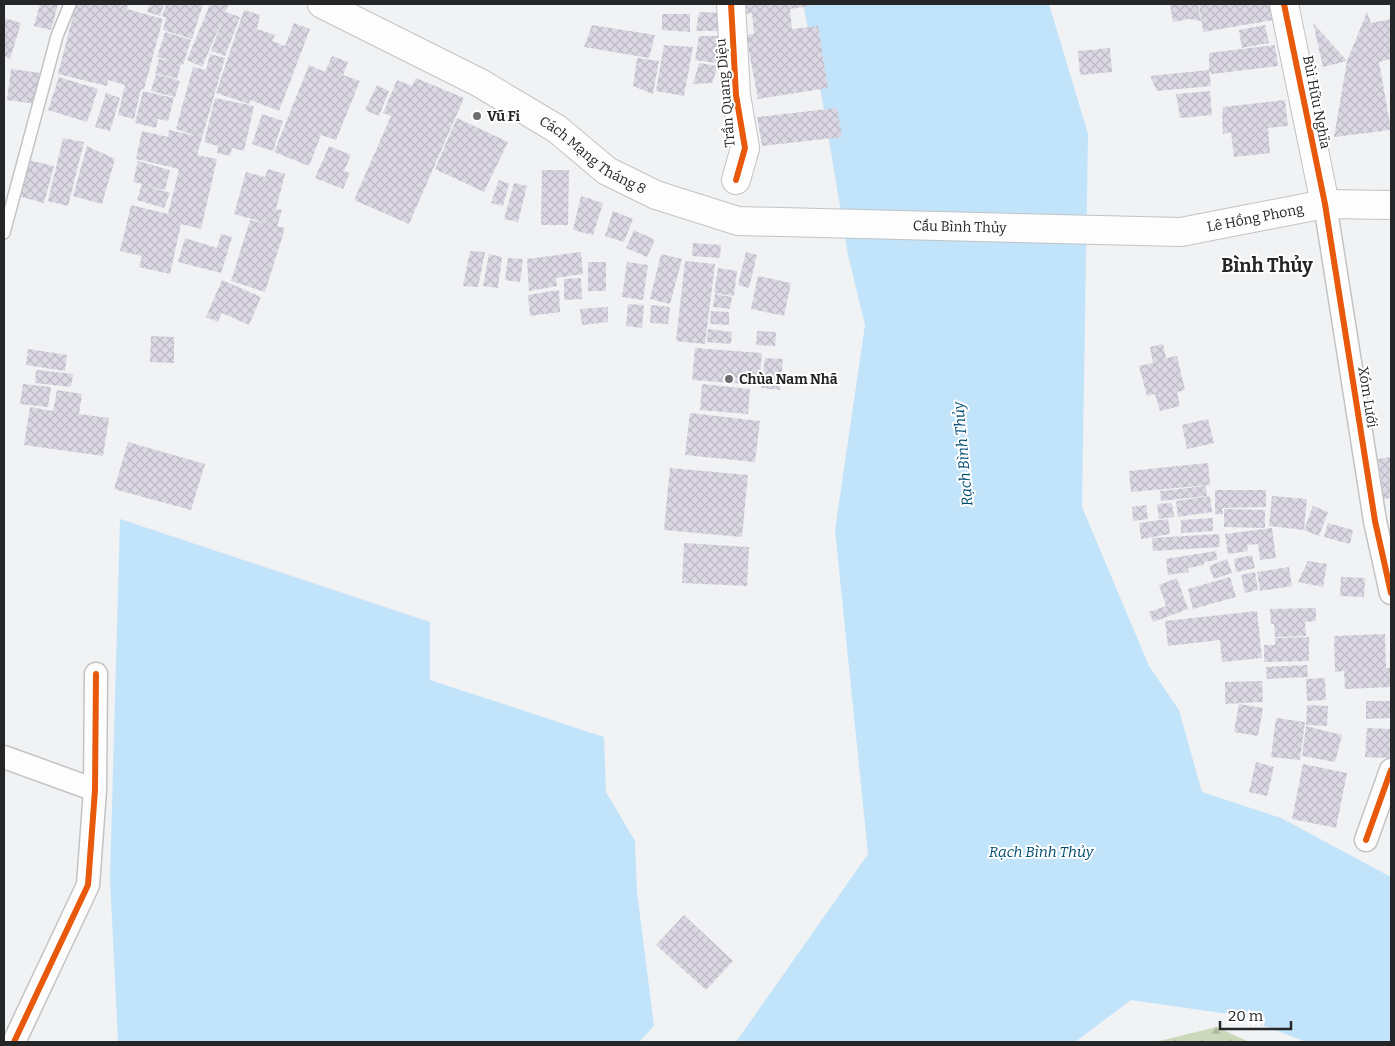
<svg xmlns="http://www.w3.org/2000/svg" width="1395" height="1046" font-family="Bitter,serif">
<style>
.forest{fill:url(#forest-firs)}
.water{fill:#c2e4fa}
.building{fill:url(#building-cross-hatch)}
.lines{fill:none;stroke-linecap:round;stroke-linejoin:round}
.lane-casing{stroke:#c1c3c5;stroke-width:14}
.street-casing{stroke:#c1c3c5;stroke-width:25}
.secondary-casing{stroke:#c1c3c5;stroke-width:30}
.highway-casing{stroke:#c1c3c5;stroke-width:30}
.lane{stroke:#fdfdfd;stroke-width:11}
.street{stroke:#fdfdfd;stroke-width:22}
.secondary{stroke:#fdfdfd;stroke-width:28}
.highway{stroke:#fdfdfd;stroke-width:28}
.cycleway-casing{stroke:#fff;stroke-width:9}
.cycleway{stroke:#e8590c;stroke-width:6}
.poi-dot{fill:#6c6d6f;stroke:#fff;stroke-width:2}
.labels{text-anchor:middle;stroke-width:4;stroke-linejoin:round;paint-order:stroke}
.street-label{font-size:14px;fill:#252627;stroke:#fff}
.poi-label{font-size:14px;font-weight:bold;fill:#252627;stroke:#fff;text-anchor:start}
.water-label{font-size:15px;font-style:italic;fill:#004e72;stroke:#fff}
.district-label{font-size:19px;font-weight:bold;fill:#252627;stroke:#fff}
</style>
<defs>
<pattern id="forest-firs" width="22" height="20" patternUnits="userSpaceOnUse" patternTransform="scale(1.25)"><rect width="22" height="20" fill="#cbd8ba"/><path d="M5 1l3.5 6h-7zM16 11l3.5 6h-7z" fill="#aeb9a0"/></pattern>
<pattern id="building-cross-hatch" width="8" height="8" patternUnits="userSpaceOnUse" patternTransform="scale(1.25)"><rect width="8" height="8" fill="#dbd8e4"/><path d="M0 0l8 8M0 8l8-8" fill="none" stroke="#bcb9c4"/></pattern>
</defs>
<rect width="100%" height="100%" fill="#f0f2f4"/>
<path class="forest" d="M1217,1027l32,15h-94z"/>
<path class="water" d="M803,4h246l39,130 -6,373 67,159 30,44 23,82 79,26 110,59v165h-85l-70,-27 -105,-15 -56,42h-339l132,-188 -33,-324 30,-205 -17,-70 -26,-157z
M120,519l310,103v58l174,57 2,55 29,49 2,51 17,134 -15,16h-521l-8,-164z"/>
<path class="building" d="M40,4h18l-7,26 -17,-4z
M76,4h52l-1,5 36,10 -19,70h-3l-7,30 -16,-4 7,-30 -17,-5 -1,6 -49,-12z
M150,4h14l-4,12 -13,-4z
M166,4h37l-11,35 -29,-9 3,-12 -4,-2z
M210,4h19l-4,8 15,5 -15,39 -14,-5 13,-35 -22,51 -15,-7z
M740,4h70v2l-20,3 2,20 26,-3 10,62 -70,11 -12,-64 8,-1 -2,-21 -11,2z
M1170,4h28l3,17 -12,-2 -16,3z
M1199,4h71l3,16 -70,12z
M244,10l16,5 -3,14 18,6 -3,6 13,5 9,-23 16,6 -31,82 -29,-11 -1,4 -33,-11z
M699,12l28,1 -2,18h-29z
M1367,12l4,11 20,-4v40l-12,3 12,68 -57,7 13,-76z
M662,14h28v18l-28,-2z
M4,18l17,5 -11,36 -6,-4z
M1313,23l34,38 -24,6z
M592,25l63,10 -6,23 -65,-11z
M1265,25l4,18 -27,5 -3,-18z
M165,32l26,8 -8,25 -2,-1 -4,15 -22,-6 4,-14 12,2 -14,-4z
M699,36h25l-8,27 -21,-3z
M664,45l29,2 -9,49 -28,-5z
M1275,45l3,21 -66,8 -3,-4v-17z
M1110,48l2,24 -32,3 -2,-24z
M210,54l15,4 -28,97 20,4 -16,70 -20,-5 -11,50 -31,-7 3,-11 -22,-5 11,-46 37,9 11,-45 -43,-10 6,-28 26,6 1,-7 27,6 -20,-7 17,-62 13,3z
M332,56l16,6 -5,13 17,6 -24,59 -15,-5 -12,31 -35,-14 35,-87 16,7z
M637,58l22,3 -6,33 -20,-8z
M699,63l19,3 -6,17 -19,1z
M11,69l29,4 -4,31 -29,-4z
M1209,70l2,16 -54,5 -7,-15z
M156,74l24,7 -5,16 -24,-6z
M59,77l39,12 -11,33 -39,-12z
M416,78l48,20 -55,126 -55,-24 37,-84 -8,-3 14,-33 15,6z
M377,85l12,6 -10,25 -14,-6z
M143,91l31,7 -6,23 -10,-2 -2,9 -21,-5z
M1210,91l2,24 -32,3 -4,-24z
M106,93l14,5 -10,33 -15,-4z
M215,98l39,8 -10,45 -12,-3 -2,8 -13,-3 1,-7 -14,-4z
M1285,100l3,26 -20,2 2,25 -36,4 -3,-25 -8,2 -1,-15 1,-12z
M837,108l5,29 -80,9 -5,-29z
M262,114l21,7 -10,30 -21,-7z
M457,118l51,24 -24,50 -49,-23z
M63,138l21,4 -16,64 -20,-5z
M87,146l28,13 -13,45 -29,-8z
M329,146l22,9 -7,16 6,2 -7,16 -28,-11z
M28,160l26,6 -10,37 -26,-7z
M138,161l32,9 -5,20 -18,-4 23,7 -6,15 -27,-8 5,-16 -9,-2z
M268,169l17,5 -9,35 6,1 -5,16 8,2 -20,64 -34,-11 19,-61 19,4 -35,-10 12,-42 19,5z
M542,170h27l-1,55h-27z
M499,180l10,4 -6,22 -12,-3z
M514,183l13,3 -9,36 -14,-3z
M581,196l22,7 -10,32 -20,-5z
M613,211l20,8 -9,23 -19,-6z
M634,230l21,10 -8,17 -21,-9z
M221,234l11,3 -11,36 -43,-11 7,-24 32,10z
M693,243l28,2 -1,13 -28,-2z
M470,251l15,1 -7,35 -15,-1z
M581,252l2,22 -27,4 1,8 -28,5 -2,-32z
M746,252l11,3 -8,33 -11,-3z
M489,254l13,3 -4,31 -15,-2z
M661,254l21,5 -12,45 -20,-5z
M508,258l15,1 -3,23 -15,-2z
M685,261l30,3 -10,80 -29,-3z
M588,262h18v29h-18z
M627,262l21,3 -5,35 -21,-3z
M718,268l19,3 -3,25 -20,-3z
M758,276l33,7 -7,33 -33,-7z
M581,278l1,21 -18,1v-21z
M222,280l39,17 -12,28 -27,-12 -4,9 -12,-5z
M559,290l1,22 -30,4 -2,-21z
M715,294l17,3 -2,12 -17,-2z
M628,304l16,1 -2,23 -16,-2z
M651,305l19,2 -2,17 -18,-1z
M608,307v15l-26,3 -2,-16z
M711,311l18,1v13l-19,-1z
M708,329l24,3 -1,12 -24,-2z
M757,331l19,1 -1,14 -19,-1z
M151,336l23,1v26l-24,-1z
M1163,344l3,14 11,-2 8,34 -8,2 3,14 -20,5 -5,-17 -8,2 -8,-30 14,-3 -3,-16z
M695,348l67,5 -3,32 -67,-5z
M28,349l39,6 -2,16 -39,-6z
M765,358l18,1 -3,31 -19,-2z
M36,370l37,4 -2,13 -36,-4z
M23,384l28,3 -3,20 -28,-3z
M702,384l48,5 -2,25 -48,-4z
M57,390l25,4 -3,20 30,4 -6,38 -79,-11 6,-38 23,4z
M690,413l70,8 -5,41 -70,-7z
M1208,419l6,24 -27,6 -5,-24z
M128,442l77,22 -14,46 -77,-21z
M1391,457v41l-7,1 -6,-40z
M1208,463l2,22 -79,7 -2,-21z
M670,468l78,7 -6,62 -78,-7z
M1206,486l1,10 -46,5 -1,-10z
M1215,490h51v17l-44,1 1,6h-8z
M1210,496l2,16 -34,5 -2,-16z
M1272,496l35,3 -3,31 -35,-4z
M1172,503l2,14 -15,2 -2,-15z
M1146,505l2,14 -15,2 -1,-14z
M1313,506l15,6 -9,24 -15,-6z
M1224,509l41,1v18l-41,-1z
M1213,518v13l-32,2v-13z
M1168,519l2,15 -29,5 -2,-16z
M1328,523l25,7 -3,14 -26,-7z
M1272,528l4,30 -16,2 -2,-16 -11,1 1,6 -20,3 -3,-20z
M1219,534l1,13 -67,4 -1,-13z
M684,543l65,4 -2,39 -65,-3z
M1216,551l1,9 -13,2v3l-16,3 1,4 -21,3 -2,-16z
M1252,555l3,13 -19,4 -2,-13z
M1227,559l5,14 -18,6 -5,-13z
M1308,561l19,3 -4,23 -25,-5z
M1289,567l3,19 -32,5 -3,-19z
M1255,572l3,18 -13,3 -4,-18z
M1230,577l6,20 -43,12 -5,-20z
M1341,577l24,1 -1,19 -24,-1z
M1177,578l11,31 -35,13 -4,-10 17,-6 -7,-21z
M1316,608v13l-11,1 1,14 -31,1 -1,-13h-3l-1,-15z
M1257,611l5,47 -40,4 -2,-22 -52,6 -3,-25z
M1385,634l1,34h5v19l-46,2 -1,-18 -9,1 -1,-36z
M1309,637v24l-45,1v-17h11v-7z
M1307,665l1,12 -41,2 -1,-12z
M1325,678l1,22 -19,1 -1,-22z
M1262,681l1,21 -38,2v-22z
M1366,701h25v17l-25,1z
M1239,704l24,4 -5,28 -24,-4z
M1307,705l21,1 -1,20 -21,-1z
M1276,718l29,4 -5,38 -29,-3z
M1306,726l36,9 -7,27 -33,-6z
M1367,728l24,1v29l-26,-1z
M1256,762l18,5 -7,29 -18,-4z
M1303,764l44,9 -11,55 -44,-9z
M684,915l49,46 -27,29 -50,-45z"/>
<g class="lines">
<g class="lane-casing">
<path id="lane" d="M4,233l53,-197 13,-32"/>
</g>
<g class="street-casing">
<path id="street" d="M1325,204l50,317 16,72
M4,757l91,33
M1366,840l25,-70
M14,1042l74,-157 7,-95 1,-116"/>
</g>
<g class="secondary-casing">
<path id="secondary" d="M731,4l5,91 9,53 -9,32
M1284,4l41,200"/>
</g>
<g class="highway-casing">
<g id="highway">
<path id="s1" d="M322,4l158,79 77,46 50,42 49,24 82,26 443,11 144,-28 66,1"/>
</g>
</g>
<use href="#lane" class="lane"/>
<use href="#street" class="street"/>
<use href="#secondary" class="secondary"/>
<use href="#highway" class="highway"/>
<g class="cycleway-casing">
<path id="cycleway" d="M731,4l5,91 9,53 -9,32
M1284,4l41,200 50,317 16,72
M1366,840l25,-70
M14,1042l74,-157 7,-95 1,-116"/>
</g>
<use href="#cycleway" class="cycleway"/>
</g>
<g class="poi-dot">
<circle cx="477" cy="116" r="5"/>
<circle cx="729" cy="379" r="5"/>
</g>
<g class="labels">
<g class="street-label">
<text transform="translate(725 93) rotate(-95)" y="5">Trần Quang Diệu</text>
<text transform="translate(1317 102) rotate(79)" y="5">Bùi Hữu Nghĩa</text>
<text dy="5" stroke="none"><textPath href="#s1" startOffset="311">Cách Mạng Tháng 8</textPath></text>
<text dy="5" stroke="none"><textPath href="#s1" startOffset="991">Lê Hồng Phong</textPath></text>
<text dy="5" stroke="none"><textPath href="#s1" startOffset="694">Cầu Bình Thủy</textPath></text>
<text transform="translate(1368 397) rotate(81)" y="5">Xóm Lưới</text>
</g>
<g class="poi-label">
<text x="487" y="121">Vũ Fi</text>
<text x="739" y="384">Chùa Nam Nhã</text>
</g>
<g class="water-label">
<text transform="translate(963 454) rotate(-95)" y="5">Rạch Bình Thủy</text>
<text x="1041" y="857">Rạch Bình Thủy</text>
</g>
<g class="district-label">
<text x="1267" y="272">Bình Thủy</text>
</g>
</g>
<rect width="1395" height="1046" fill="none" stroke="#252627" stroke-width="10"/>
<path d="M1220 1021v8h71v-8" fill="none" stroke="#252627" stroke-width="2.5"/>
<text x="1228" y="1021" font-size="15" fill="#252627" stroke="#ffffff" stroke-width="4" paint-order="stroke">20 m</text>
</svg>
